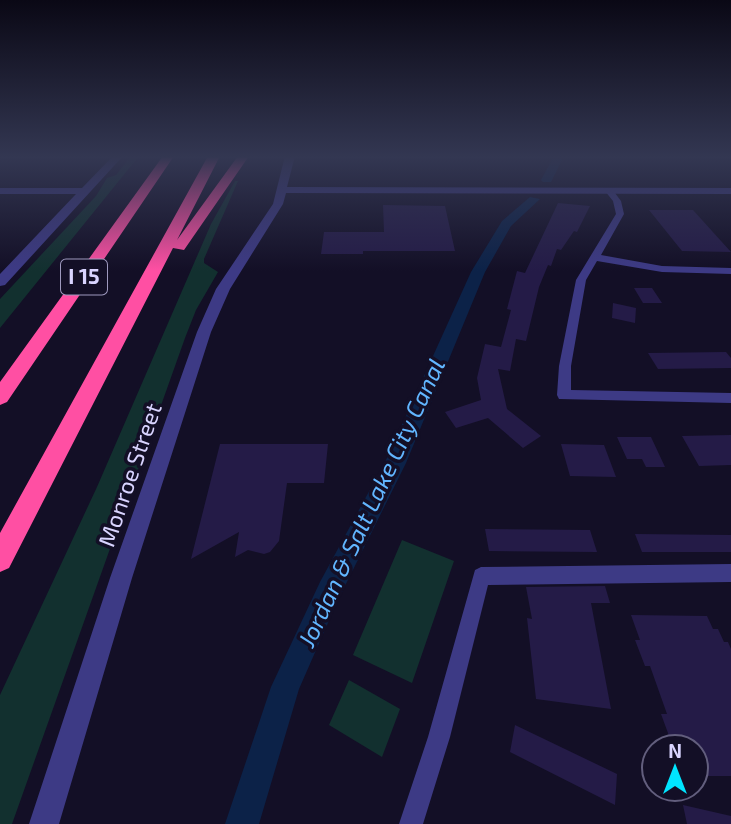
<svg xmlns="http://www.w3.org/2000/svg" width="731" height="824" font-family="'Exo 2',sans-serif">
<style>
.green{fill:#12302f}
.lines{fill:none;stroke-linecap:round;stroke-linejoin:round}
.canal{fill:#0c2248;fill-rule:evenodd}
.building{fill:#241b47}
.minor{fill:#3d3a85;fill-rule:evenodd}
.tertiary{fill:#3d3a85;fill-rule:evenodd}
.motorway{fill:#ff4fa3;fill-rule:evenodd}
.labels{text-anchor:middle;stroke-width:7;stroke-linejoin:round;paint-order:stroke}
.shield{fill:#130f26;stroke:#9e99be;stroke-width:2}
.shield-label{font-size:21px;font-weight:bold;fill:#d9d4ff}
.street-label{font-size:23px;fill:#d9d4ff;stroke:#130f26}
.water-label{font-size:24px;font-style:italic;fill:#62b6ff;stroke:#130f26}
</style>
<rect width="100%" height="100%" fill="#130f26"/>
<path class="green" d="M131,156h8l-139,172v-29l96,-103 11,-18 9,-3z
M235,181h3l-34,78v4l14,9 -22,38 -11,28 -173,486h-12v-129l97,-208 114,-263z
M402,540l52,21 -42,122 -59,-28z
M349,680l51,29 -18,48 -53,-32z"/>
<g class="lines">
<path class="canal" d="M554,156h10l-13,26h-8l-2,-2z
M530,197l10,2 -29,27 -26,46 -79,191 -68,137 -39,89 -40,135h-34l46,-137 49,-105 66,-122 85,-188 31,-51z"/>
</g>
<path class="building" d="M558,203l32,3 -13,26 -3,-1 -13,19 -4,-1 -6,17 -3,-1 -9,22 -13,54 -10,-2 -6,32 -12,-2 9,40 34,27 -18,12 -35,-30 -32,10 -11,-16 36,-12 -4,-22 8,-34 16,3 10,-37 -4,-1 10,-38 8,2z
M383,205l62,1 10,45h-92v3h-42l3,-22h60z
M649,210h44l38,42 -49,-1z
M634,288h18l10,15h-19z
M613,303l23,5 -1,15 -23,-5z
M726,352l5,6v10l-73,1 -10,-16z
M731,435v30l-32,1 -17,-30z
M617,437h34l14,30h-19l-4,-8h-15z
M220,444h108l-4,39h-37l-8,58 -9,11 -6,2 -16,-4 -13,7 4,-25 -48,27z
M561,444l43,1 12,32 -46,-1z
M485,529l105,1 7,22 -108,-1z
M635,534l96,1v17h-89z
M605,586l5,17h-19l20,106 -75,-10 -9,-81 5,1 -6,-32z
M631,615l76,1 6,13h5l6,13h4l3,7v127h-35v-29h-17l-7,-3 -11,-30h6l-17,-48h-5l-10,-26h5z
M515,725l102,49 -2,31 -105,-53z
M683,805l48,11v8h-44z"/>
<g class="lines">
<path class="minor" d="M725,156h6v3z
M606,189h6l9,12 3,13 -23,41 61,11 69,2v6l-69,-2 -65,-11 -11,19 -15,86v24l160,3v10l-172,-4 -2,-4 2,-29 17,-86 40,-66 -3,-13 -8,-10z
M731,564v18l-243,3 -38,152 -27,87h-24l29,-87 47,-167 6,-3z"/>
<path class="tertiary" d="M113,156h10l-118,129 -5,1v-12l76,-80h-76v-6h82z
M285,156h10l-8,31 444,1v6l-445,-1 -3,11 -53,85 -19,43 -79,246 -73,246h-30l81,-246 87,-246 19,-43 57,-85z"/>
<path class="motorway" d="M163,156h11l-167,246 -7,3v-23z
M208,156h12l-43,84 61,-84h11l-65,94 -11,-2 -164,320 -9,4v-39z"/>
</g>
<linearGradient id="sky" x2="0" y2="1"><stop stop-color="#0a0815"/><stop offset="0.58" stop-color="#333752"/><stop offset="1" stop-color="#333752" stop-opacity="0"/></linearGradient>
<rect width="731" height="271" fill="url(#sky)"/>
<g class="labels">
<rect class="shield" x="61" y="259.5" width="46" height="35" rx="5"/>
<g class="shield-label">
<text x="84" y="284">I 15</text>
</g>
<g class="street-label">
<text transform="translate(130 475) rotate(-71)" y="8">Monroe Street</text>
</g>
<g class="water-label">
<text transform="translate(372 503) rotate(-65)" y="8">Jordan &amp; Salt Lake City Canal</text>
</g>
</g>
<g transform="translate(675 768)"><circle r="33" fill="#130f26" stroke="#625e7d" stroke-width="2"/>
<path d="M0-5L12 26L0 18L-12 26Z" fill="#00e5ff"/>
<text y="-10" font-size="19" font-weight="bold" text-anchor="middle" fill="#d9d4ff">N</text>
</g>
</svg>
